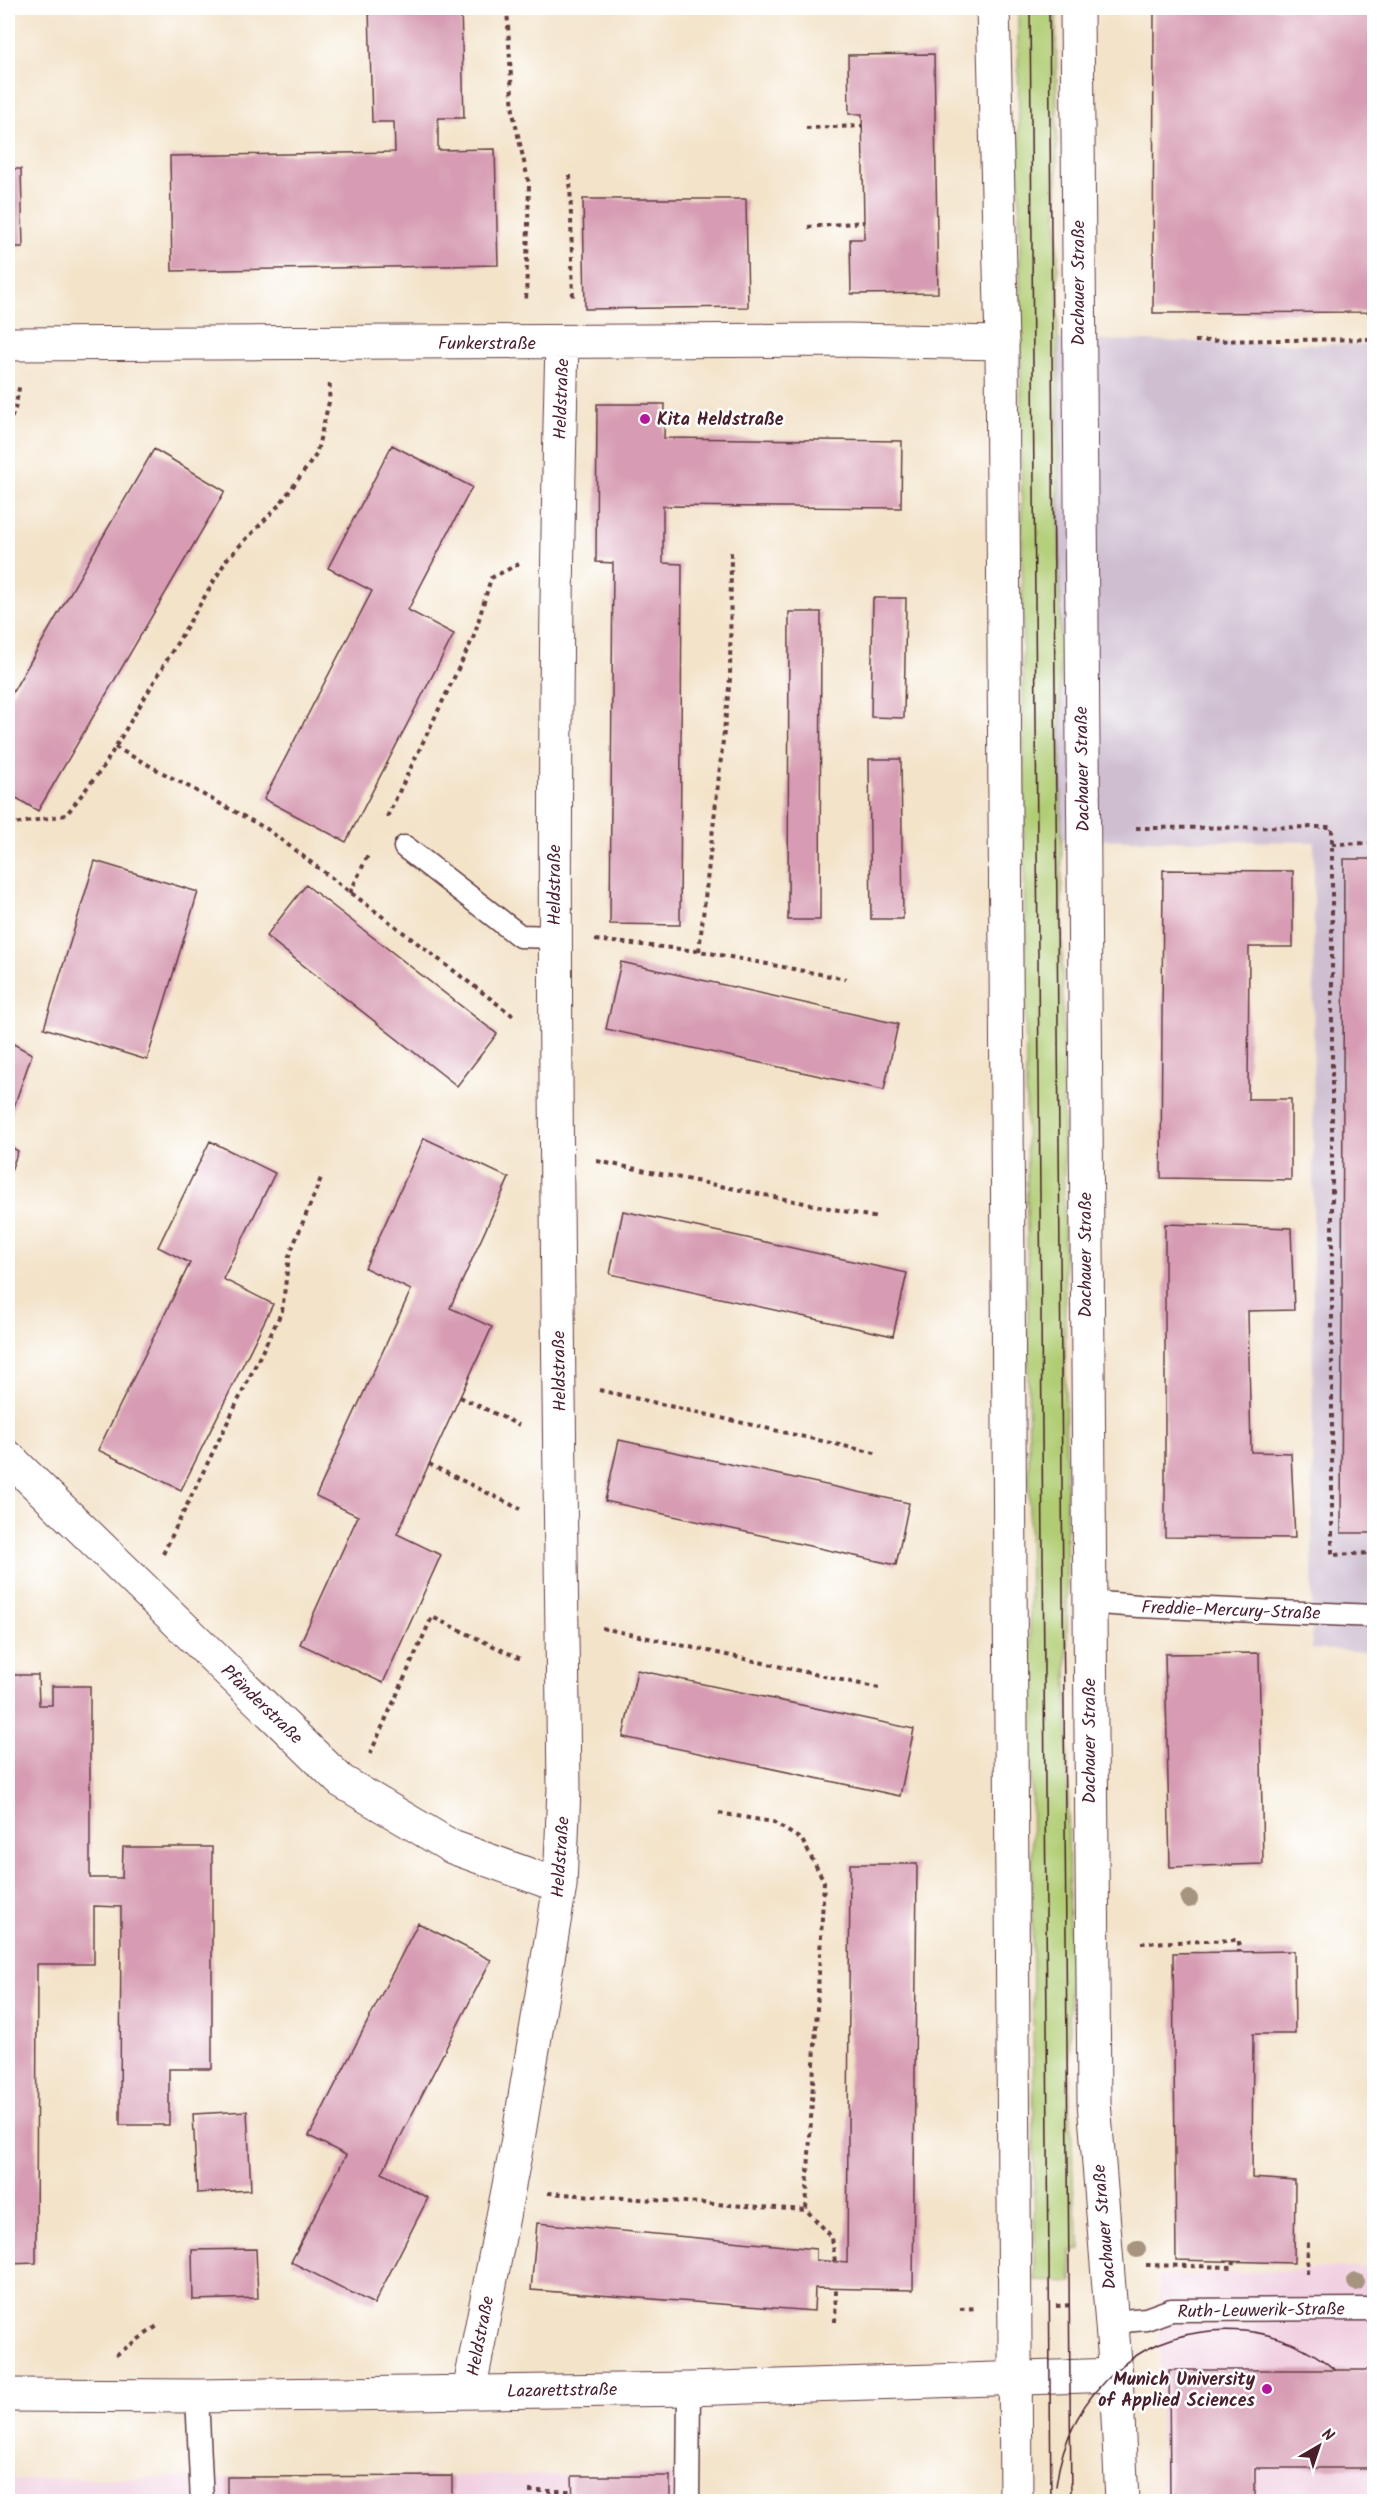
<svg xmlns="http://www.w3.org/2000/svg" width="1382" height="2509" font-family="Kalam,sans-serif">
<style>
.built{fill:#f1d0e2}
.industrial{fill:#cebed0}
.green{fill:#b0cd73;stroke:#7d764f;stroke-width:1.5}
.building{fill:#d79cb3}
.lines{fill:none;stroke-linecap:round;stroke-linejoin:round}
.lane-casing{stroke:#633c43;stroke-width:25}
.street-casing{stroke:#633c43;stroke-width:35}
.secondary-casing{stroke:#633c43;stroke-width:35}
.path{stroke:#633c43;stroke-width:4;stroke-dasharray:4.5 4.5;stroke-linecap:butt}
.lane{stroke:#fff;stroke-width:22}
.street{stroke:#fff;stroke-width:33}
.secondary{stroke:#fff;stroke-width:33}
.tram{stroke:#4a1f2b;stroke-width:1.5}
.tree{fill:#a7947e}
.poi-dot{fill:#b5179e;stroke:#fff;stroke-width:2}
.labels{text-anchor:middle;stroke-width:5;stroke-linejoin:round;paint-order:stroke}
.street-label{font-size:18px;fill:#4a1f2b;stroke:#fff}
.poi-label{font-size:18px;font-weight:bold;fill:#4a1f2b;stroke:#fff;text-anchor:start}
</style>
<rect width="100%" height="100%" fill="#fff"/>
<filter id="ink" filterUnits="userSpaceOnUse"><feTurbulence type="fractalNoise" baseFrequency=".0167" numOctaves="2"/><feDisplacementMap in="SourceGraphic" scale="12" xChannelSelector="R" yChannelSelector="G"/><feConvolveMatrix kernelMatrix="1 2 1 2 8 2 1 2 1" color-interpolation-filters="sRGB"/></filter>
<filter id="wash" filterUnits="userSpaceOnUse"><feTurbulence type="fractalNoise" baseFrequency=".008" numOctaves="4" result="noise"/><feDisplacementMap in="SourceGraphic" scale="24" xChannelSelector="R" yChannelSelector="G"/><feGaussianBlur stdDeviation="1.35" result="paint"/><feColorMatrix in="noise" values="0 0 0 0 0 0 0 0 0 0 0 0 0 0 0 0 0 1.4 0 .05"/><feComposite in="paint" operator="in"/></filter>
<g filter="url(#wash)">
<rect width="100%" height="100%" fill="#f3e3c9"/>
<path class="built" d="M1374,2267v234h-213l-2,-225z
M680,2474v27l-672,1v-23z"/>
<path class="industrial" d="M1034,339l340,6v1307l-62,-3 2,-807 -277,-3z"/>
<path class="green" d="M1018,8h38l14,2088 4,107 7,47 -10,1 1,31 -37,-1z"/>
<g id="blocks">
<path class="building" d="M369,8h92l3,110h-26v32l57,-1 3,116 -326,6 -2,-115 225,-4 -1,-30h-22z
M1154,8h220v304l-221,1z
M934,54l4,239 -87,1 -1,-55h14v-17l-2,-108h-13l-1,-59z
M8,169h13l2,78h-15z
M583,199h163l2,108 -163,2z
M597,404h68l-1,34 238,3 -1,67 -238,-2v57l19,1 -2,361 -70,-1 3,-361 -17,-1z
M392,445l80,42 -64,123 46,24 -108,208 -82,-43 108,-208 -44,-23z
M154,449l71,42 -187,320 -30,-18v-93z
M873,598h33l-2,120 -33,-1z
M789,612h32l-1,308h-32z
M869,759h32l2,160h-32z
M1344,859h30v674h-33z
M95,861l103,31 -51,168 -103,-32z
M1163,870l130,1v76h-44l-1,152h43v81l-130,-2z
M306,885l191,149 -40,52 -191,-150z
M621,962l277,62 -14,66 -278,-61z
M8,1041l24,13 -24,70z
M424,1138l85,40 -59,130 42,19 -95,207 44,21 -58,128 -83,-39 58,-128 -42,-20 95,-206 -46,-22z
M210,1141l65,32 -52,106 50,25 -92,186 -83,-40 92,-187 -32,-16z
M8,1145l10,6 -10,28z
M623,1211l284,62 -14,63 -283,-62z
M1165,1224l126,4 3,82 -46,1 3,141 40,1 4,85 -130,-1z
M619,1440l290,63 -13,62 -291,-64z
M1259,1653l4,211 -93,3 -5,-213z
M637,1670l277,59 -14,67 -277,-59z
M8,1675h30l1,30h13v-19h38v192h32l1,-31h89v222h-43v56h-49l1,-218 -27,-1v58h-57l-1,299 -28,1z
M850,1864h67l-4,426 -98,-2 -1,23 -283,-21 6,-67 279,26v11l31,3z
M418,1923l73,37 -109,213 46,25 -54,106 -83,-42 55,-107 -37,-19z
M1294,1951l1,83h-42l-1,144 43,3 -1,82 -118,-3 -3,-307z
M247,2111l4,79 -54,3 -4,-79z
M256,2249l2,49 -65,2 -1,-50z
M1169,2370h205v98h-119v34h-85z
M452,2476v26h-225v-25z
M572,2476h98v26h-97z"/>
</g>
</g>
<g filter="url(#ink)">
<use href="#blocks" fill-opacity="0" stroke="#633c43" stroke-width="1.5"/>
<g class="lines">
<g class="lane-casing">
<path id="lane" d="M405,847l115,89 34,1
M1087,1602l52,4 235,10
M1112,2322l34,-3 25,-9 203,-1
M197,2396l5,106
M688,2502l1,-113"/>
</g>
<g class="street-casing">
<path id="street" d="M8,344l839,-4 155,3
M8,1457l333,324 111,66 108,39
M469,2392l49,-253 42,-253 4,-98c-6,-482 -15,-964 -2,-1445
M8,2395l189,1 492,-7 427,-14"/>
</g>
<g class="secondary-casing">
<path id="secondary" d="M993,8l9,335 14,2159
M1077,8l17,2094 22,273 6,127"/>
</g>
<path class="path" d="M507,8l6,105 16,71 -3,119
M806,128l56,-2
M570,175l3,126
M808,227l56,-5
M1195,341l179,-2
M8,426l7,-17 5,-26
M115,747l152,82 249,189
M387,817l87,-181 17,-58 28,-14
M8,825l58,-10 38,-49 123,-207 53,-55 36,-49 13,-53 1,-21
M1136,828l196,-1v728l42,-2
M1332,844l42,-1
M350,893l19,-40
M595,940l104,11 147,28
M699,951l31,-272 1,-129
M597,1161l281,57
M599,1390l280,64
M460,1397l59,28
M429,1464l91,45
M163,1554l119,-243 7,-55 32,-78
M602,1628l277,60
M370,1754l62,-137 91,43
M719,1813l54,9 29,18 22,41 -18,329 26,27 3,25
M1141,1943l98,-3v12
M548,2193l258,17
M1146,2265l87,2 1,-6
M1307,2274l1,-32
M1056,2306l16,-1
M960,2309l16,-1
M835,2322l1,-34
M116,2355l44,-31
M529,2491h44"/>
<use href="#lane" class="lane"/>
<use href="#street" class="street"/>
<use href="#secondary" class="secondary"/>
<path class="tram" d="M1030,8l21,2494
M1049,8l22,2494
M1056,2486c12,-97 90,-164 188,-155 33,3 66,17 91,39"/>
</g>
<g class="tree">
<circle cx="1189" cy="1899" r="9"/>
<circle cx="1137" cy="2249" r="9"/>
<circle cx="1356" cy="2282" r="9"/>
</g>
</g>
<g class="poi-dot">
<circle cx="645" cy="419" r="6"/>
<circle cx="1267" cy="2389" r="6"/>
</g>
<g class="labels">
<g class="street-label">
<text transform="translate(1078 283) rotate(-90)" y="6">Dachauer Straße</text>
<text x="487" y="349">Funkerstraße</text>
<text transform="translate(561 399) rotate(-88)" y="6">Heldstraße</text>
<text transform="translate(1082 769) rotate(-91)" y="6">Dachauer Straße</text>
<text transform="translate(554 885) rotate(-90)" y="6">Heldstraße</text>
<text transform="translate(1085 1255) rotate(-90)" y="6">Dachauer Straße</text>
<text transform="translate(559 1371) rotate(-91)" y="6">Heldstraße</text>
<text transform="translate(1231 1610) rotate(2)" y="6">Freddie-Mercury-Straße</text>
<text transform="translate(262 1704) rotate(44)" y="6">Pfänderstraße</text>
<text transform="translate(1089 1741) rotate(-90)" y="6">Dachauer Straße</text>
<text transform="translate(560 1857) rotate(-86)" y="6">Heldstraße</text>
<text transform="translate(1104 2227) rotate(-95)" y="6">Dachauer Straße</text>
<text transform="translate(1261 2310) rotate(-1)" y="6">Ruth-Leuwerik-Straße</text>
<text transform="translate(480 2336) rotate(-79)" y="6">Heldstraße</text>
<text transform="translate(562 2390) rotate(-1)" y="6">Lazarettstraße</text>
</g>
<g class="poi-label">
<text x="657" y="425">Kita Heldstraße</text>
<text x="1255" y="2385" text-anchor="end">Munich University<tspan x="1255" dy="21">of Applied Sciences</tspan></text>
</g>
</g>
<rect width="1382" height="2509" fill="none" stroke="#fff" stroke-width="30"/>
<g transform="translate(1319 2446) rotate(39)" stroke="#ffffff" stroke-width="4.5" paint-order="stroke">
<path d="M0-4.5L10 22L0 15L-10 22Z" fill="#4a1f2b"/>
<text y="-9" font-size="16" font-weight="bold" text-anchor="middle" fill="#4a1f2b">N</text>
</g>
</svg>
